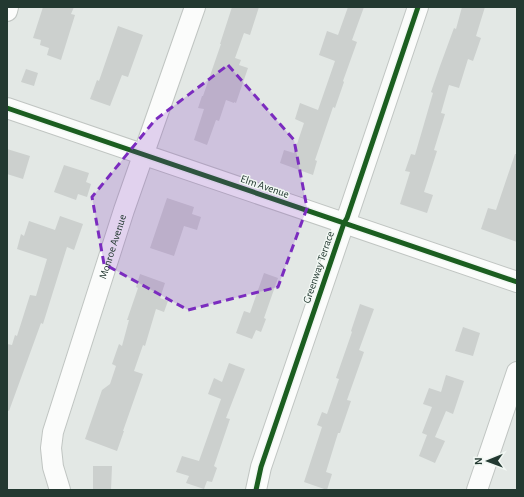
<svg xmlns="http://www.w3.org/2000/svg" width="524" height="497" font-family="'Alegreya Sans',sans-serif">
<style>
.building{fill:#ccd0ce}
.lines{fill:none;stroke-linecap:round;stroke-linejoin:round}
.minor-casing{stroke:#c0c5c2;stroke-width:22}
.minor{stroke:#fbfcfb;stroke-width:20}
.cycleway-casing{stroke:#f1f7f3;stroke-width:8}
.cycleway{stroke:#1b5e20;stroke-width:5}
.marked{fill:#7b2cbf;fill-opacity:0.2;stroke:#7b2cbf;stroke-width:3;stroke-dasharray:8 5;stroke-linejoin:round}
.labels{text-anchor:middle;stroke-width:3;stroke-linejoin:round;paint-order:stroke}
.street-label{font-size:11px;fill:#233931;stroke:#f1f7f3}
</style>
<rect width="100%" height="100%" fill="#e3e8e5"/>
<path class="building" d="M43,7h31l-3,7 4,1 -14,45 -14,-5 2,-7 -9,-3 1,-5 -8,-2z
M232,7h27l-9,28 -6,-2 -9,25 6,2 -2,5 9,3 -12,35 -2,-1v1l-8,-3 -7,21 -3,-1 -9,25 -13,-5 10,-31 -6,-1 4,-12h1l18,-52h-1z
M348,7h16l-12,33 5,2 -14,39 1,1 -9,26 -2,-1 -18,53 2,1 -4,14 -33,-12 4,-13 10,3 10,-30 -9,-4 5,-16 18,7 17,-49 -16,-6 8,-24 11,4z
M462,7h23l-9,29 5,2 -8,23 -5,-2 -9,29 -10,-3 -8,28 4,1 -11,36 3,1 -13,41 9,3 -6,18 -27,-9 10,-32 -5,-1 6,-17 4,1 18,-62 -2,-1 9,-26 14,-38 2,1z
M118,26l25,9 -15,42 -6,-2 -12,31 -20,-7 7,-19 2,1z
M26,69l12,4 -4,13 -13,-4z
M7,149l23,7 -7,23 -16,-5z
M515,154h2v88l-36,-13 7,-21 8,2z
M64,165l25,8 -3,9 5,2 -4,13 -9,-3 -2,6 -22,-8z
M167,198l27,9 -2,7 9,3 -4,13 -13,-4 -10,30 -24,-8z
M60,216l23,8 -9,26 -7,-3 -24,77 -2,-1 -32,88 -2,-1v-66l5,1 3,-10 2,1 13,-41 6,1 11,-37 -30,-10 4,-15 3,2 5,-15 26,9z
M264,273l14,5 -14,40 2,1 -5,13 -5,-2 -4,9 -16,-6 8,-22 6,2z
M140,274l25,9 -5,15 8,3 -4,11 -8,-3 -11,37 -2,-1 -9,26 9,3 -20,57h1l-7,20 -32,-12 17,-49 8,-6 6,-18 -4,-2 7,-20 3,2 7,-26h-2l11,-32 -2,-1z
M360,304l14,5 -15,41 5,2 -17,48 4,1 -11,32h-2l-12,39 6,2 -5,16 -23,-8 18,-55 -5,-2 5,-13 5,2 12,-35 -3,-1 16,-46 -1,-1z
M463,327l17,6 -7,23 -18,-5z
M229,363l16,6 -19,49 4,1 -16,47 3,2 -5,14 -5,-1 -3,8 -18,-6 3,-7 -13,-4 6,-16 17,5 22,-62 -13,-5 6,-16 8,4z
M446,375l18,6 -11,33 -7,-3 -11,26 10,4 -10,22 -16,-7 8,-21 -5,-2 10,-26 -9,-3 6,-16 12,4z
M93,466h19l-1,24h-18z"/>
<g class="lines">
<g class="minor-casing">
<g id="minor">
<path d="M7,11l1,-4"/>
<path d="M7,108l510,174"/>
<path id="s1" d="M60,490l-7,-23 -2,-19 2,-16 71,-222 71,-203"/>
<path d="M256,490l5,-23 83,-244 3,-5 71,-211"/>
<path d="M477,490l40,-118"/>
</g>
</g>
<use href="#minor" class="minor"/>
<g class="cycleway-casing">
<path id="cycleway" d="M7,108l510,174
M256,490l5,-23 83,-244 3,-5 71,-211"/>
</g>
<use href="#cycleway" class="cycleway"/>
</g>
<path class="marked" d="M228,65l66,75 13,68 -29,79 -90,23 -84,-46 -12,-67 63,-77z"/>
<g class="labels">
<g class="street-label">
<text transform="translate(265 186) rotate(19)" y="4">Elm Avenue</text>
<text dy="4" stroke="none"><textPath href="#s1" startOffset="254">Monroe Avenue</textPath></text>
<text transform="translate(318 267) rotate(-71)" y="4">Greenway Terrace</text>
</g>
</g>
<rect width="524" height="497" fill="none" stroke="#233931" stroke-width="16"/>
<g transform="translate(488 461) rotate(269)" stroke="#f1f7f3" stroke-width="3" paint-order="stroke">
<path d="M0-3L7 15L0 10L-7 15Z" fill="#233931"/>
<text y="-6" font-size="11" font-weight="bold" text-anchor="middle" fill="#233931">N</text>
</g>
</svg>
